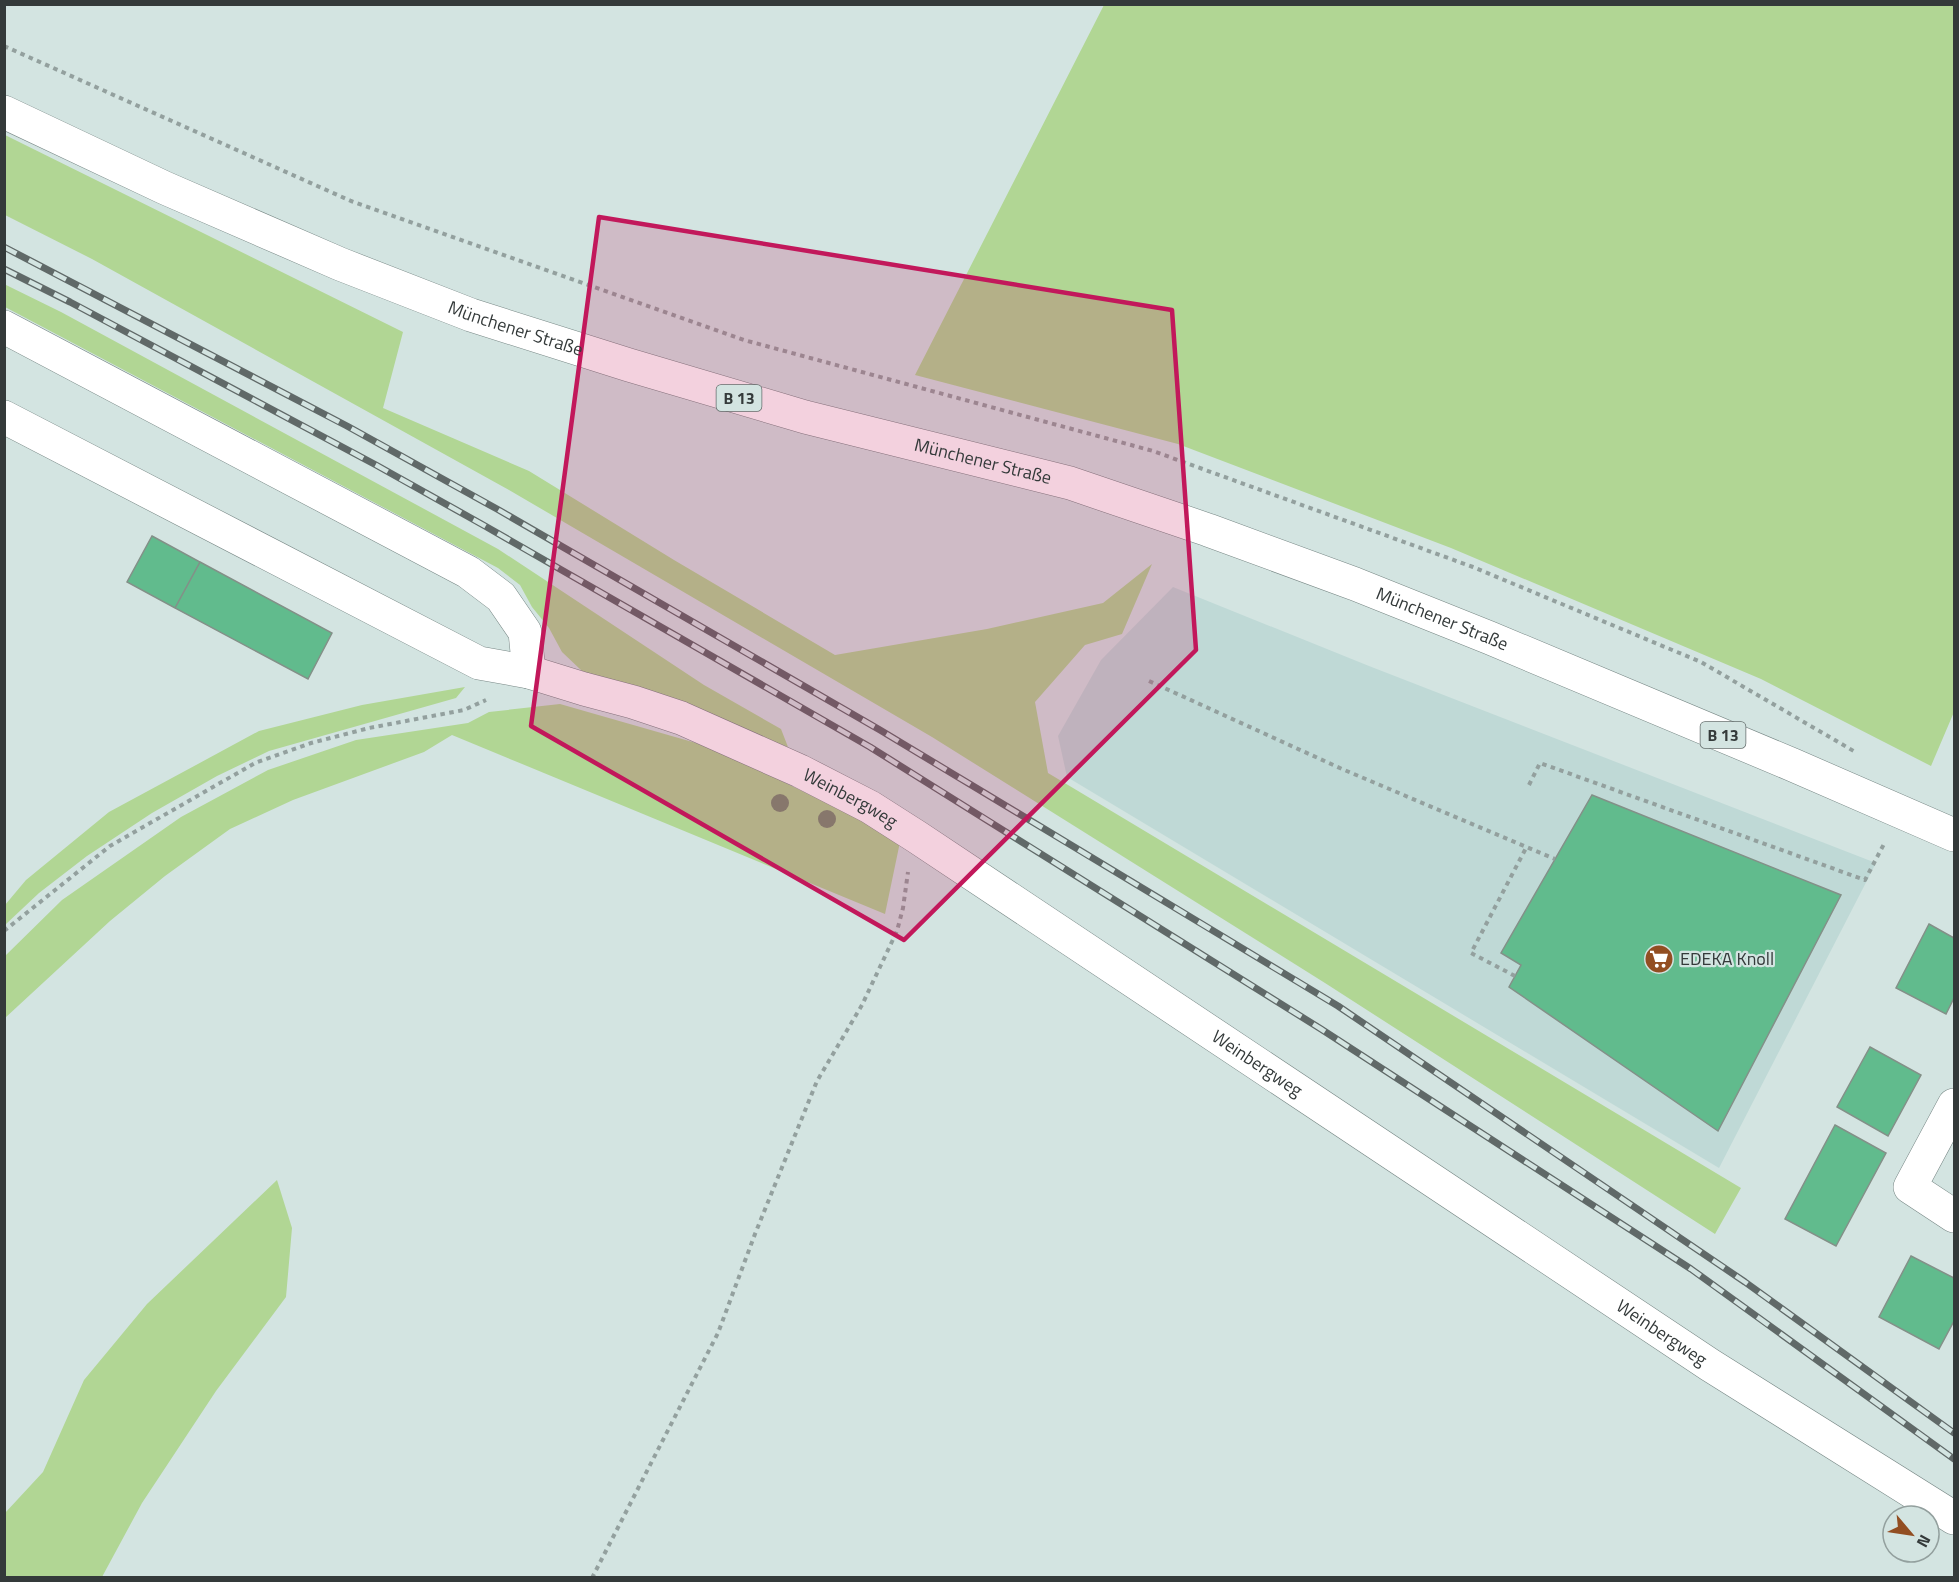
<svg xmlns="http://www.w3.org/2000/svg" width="1959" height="1582" font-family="'Titillium Web',sans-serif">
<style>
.built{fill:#bfd9d6}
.green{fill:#b1d694}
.building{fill:#61bb8d;stroke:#839088;stroke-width:1.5}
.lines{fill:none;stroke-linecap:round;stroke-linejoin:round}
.minor-casing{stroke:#778785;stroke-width:34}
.major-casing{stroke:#778785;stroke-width:34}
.path{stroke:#93a09e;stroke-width:4;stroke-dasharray:4.5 4.5;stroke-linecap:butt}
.minor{stroke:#fff;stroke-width:33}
.major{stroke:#fff;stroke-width:33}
.rail-casing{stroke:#606968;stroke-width:7}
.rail{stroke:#d3e4e1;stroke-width:4.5;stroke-dasharray:14;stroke-linecap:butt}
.tree{fill:#798f71}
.marked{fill:#c2185b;fill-opacity:0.2;stroke:#c2185b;stroke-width:4.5;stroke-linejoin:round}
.labels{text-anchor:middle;stroke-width:4.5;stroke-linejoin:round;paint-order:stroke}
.shield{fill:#d3e4e1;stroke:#646d6c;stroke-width:1.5}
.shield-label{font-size:16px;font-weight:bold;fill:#343a3a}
.street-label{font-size:18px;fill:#343a3a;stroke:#d3e4e1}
.poi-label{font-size:18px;fill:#343a3a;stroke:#d3e4e1;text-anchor:start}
</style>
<rect width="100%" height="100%" fill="#d3e4e1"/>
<path class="built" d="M1173,587l196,79 507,197 -157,305 -652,-391 -9,-41 43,-76z"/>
<path class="green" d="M1104,5h850v707l-23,54 -170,-87 -310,-131 -273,-104 -263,-69z
M5,135l398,197 -20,76 146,63 145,89 161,95 152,-26 116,-26 49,-39 -30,70 -37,11 -50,57 13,71 693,415 -26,46 -390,-251 -393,-246 -423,-247 -417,-231 -87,-44z
M4,284l57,28 437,237 206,136 77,44 7,18 -206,-76 -20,-19 -13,-24 -17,-21 -12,-22 -22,-17 -493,-261z
M465,687l-9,11 -187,53 -52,25 -65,37 -65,43 -48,37 -34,32v-20l21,-25 83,-68 150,-81 103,-26z
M560,704l157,45 134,66 49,27 -15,72 -433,-179 -28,17 -131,48 -63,29 -65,47 -55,45 -105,97v-62l57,-56 119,-83 87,-47 88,-30 112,-17 21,-11z
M277,1180l15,48 -6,69 -70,94 -74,112 -40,74 -97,-1v-63l38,-41 41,-92 63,-76z"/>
<path class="building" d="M152,536l48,26 -25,46 -48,-26z
M200,562l132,71 -24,46 -133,-71z
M1592,795l249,100 -123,236 -209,-144 12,-22 -20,-12z
M1929,924l25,14v60l-8,16 -50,-26z
M1870,1047l51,28 -33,61 -51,-29z
M1835,1125l51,28 -50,93 -51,-27z
M1911,1256l43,22v43l-15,28 -60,-32z"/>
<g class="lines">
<g class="minor-casing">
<g id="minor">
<path d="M4,327l464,245 33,25 24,35 4,40"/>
<path id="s1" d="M4,417l475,246 50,9 55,17 49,13 48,16 119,53 70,36 47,30 793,528 244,153"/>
<path d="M1954,1105l-44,82 44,29"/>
</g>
</g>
<g class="major-casing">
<g id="major">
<path id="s2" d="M4,112l161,76 175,76 131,51 158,50 176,52 265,66 138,47 147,54 135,54 303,127 161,70"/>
</g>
</g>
<path class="path" d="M4,46l347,155 393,139 409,111 320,116 228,95 156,91
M1149,681l193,88 213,90
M1529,785l11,-22 325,117 20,-38
M4,931l106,-85 145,-83 56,-20 58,-15 95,-18 22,-10
M1515,976l-44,-23 55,-105
M592,1578l126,-245 37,-99 62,-153 45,-76 35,-74 6,-23 5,-36"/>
<use href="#minor" class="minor"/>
<use href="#major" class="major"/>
<g class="rail-casing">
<path id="rail" d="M4,247l343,179 150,83 383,221 458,276 407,276 209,151
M4,269l66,33 306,163 109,61 385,221 451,282 370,240 263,190"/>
</g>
<use href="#rail" class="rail"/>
</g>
<g class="tree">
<circle cx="780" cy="803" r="9"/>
<circle cx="827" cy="819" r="9"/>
</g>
<path class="marked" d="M599,217l573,93 24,340 -292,290 -373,-214z"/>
<defs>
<g id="supermarket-disc" transform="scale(1.5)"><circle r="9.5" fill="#924e22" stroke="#d3e4e1"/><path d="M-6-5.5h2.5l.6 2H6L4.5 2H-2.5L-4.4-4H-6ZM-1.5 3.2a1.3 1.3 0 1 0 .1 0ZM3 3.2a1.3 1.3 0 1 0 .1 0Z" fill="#fff"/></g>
</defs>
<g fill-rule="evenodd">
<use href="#supermarket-disc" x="1659" y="959"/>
</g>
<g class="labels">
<g class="shield">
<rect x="716.5" y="385" width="45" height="26" rx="4.5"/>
<rect x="1700.5" y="722" width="45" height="26" rx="4.5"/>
</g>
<g class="shield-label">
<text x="739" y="404">B 13</text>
<text x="1723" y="741">B 13</text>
</g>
<g class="street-label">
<text dy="6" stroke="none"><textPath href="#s2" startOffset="556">Münchener Straße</textPath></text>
<text dy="6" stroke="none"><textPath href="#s2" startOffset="1042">Münchener Straße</textPath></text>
<text dy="6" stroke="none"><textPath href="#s2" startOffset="1528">Münchener Straße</textPath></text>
<text dy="6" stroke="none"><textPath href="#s1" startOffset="932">Weinbergweg</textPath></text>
<text dy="6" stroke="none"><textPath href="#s1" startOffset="1418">Weinbergweg</textPath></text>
<text dy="6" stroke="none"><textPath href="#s1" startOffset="1904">Weinbergweg</textPath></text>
</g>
<g class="poi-label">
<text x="1680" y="965">EDEKA Knoll</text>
</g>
</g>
<rect width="1959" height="1582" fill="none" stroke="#343a3a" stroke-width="12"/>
<g transform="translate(1911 1534) rotate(119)"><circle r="28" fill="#d3e4e1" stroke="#93a09e" stroke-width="1.5"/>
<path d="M0-4.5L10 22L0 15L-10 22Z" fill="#924e22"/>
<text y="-9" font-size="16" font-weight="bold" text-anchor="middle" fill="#343a3a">N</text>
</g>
</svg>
